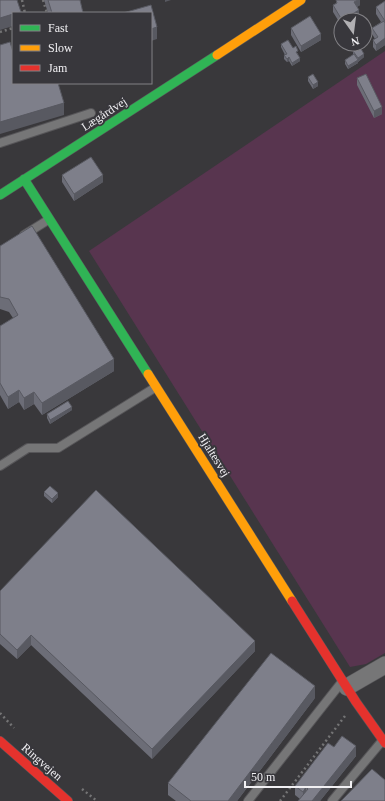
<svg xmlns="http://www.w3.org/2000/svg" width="385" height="801" font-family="'Times New Roman',serif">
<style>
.green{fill:#58354f}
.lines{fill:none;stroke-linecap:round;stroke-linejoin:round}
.lane-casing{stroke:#575659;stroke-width:10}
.street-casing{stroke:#575659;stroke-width:18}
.fast-casing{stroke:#575659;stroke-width:10}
.slow-casing{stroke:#575659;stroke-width:10}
.jam-casing{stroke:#575659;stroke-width:10}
.path{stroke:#747475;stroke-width:2.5;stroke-dasharray:2 3;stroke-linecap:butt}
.lane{stroke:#767677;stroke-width:8}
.street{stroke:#767677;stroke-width:17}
.fast{stroke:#30b455;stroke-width:9}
.slow{stroke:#ff9f0a;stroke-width:9}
.jam{stroke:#e5322d;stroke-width:9}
.wall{fill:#6c6d77}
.shaded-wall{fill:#585961}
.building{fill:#7e7f8a;stroke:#585961}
.labels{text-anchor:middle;stroke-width:4;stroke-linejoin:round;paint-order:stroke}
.street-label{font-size:12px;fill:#f1f0f3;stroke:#38373c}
</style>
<rect width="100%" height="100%" fill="#39383b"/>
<path class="green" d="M385,51v602l-19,11 -16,3 -261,-416z"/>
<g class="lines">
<g class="lane-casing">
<path id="lane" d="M0,143l91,-30
M24,235l24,-15
M0,466l28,-18h30l98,-61
M248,801l93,-118
M332,801l50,-60"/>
</g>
<g class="street-casing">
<path id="street" d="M347,687l38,-22"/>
</g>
<g class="fast-casing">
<path id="fast" d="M24,179l124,195
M0,195l217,-140"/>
</g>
<g class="slow-casing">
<path id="slow" d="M217,55l84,-55
M148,374l144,227"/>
</g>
<g class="jam-casing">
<path id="jam" d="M292,601l64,101 29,41
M0,741l68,60"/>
</g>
<path class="path" d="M22,0l3,13
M43,0l4,13
M0,32l13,-4
M0,713l14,15
M82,789l15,12
M280,801l65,-85"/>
<use href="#lane" class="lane"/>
<use href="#street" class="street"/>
<use href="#fast" class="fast"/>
<use href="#slow" class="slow"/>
<use href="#jam" class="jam"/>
</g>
<path class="wall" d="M44,0h36l3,13h-35z
M336,0h24v5l-3,2 2,9 -6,4h-12v5l-8,-13v-7l3,-1z
M385,1v44l-9,6 -3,-4v-7l2,-1 -3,-5v-6l9,-6 -5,-8v-7z
M291,28l30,12 -20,12 -10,-17z
M281,44l12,4 5,6 2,7 -8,5 -3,-5 -2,1 -3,-3v-4h1l-4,-8z
M353,51l11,6 -6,5v-1v2l-10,6 -3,-5v-4l8,-5z
M308,77l10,9 -5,3 -5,-8z
M357,78l25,36 -8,4 -17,-33z
M62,175l41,7 -29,19 -12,-19z
M0,246l114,125 -72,44 -8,-11 -10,6 -5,-8 -11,7 -8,-14v-69l13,-8 -4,-6 -9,-3z
M72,410l-22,14 -3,-6v-4z
M44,492l14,5 -6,6 -8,-7z
M0,591l255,60 -103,108 -121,-114 -14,14 -17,-15z
M315,698l-78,103h-61l-8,-6v-12z
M334,747l22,9 -36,45h-22l2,-2 -5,-4v-9z"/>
<path class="shaded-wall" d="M165,0h6l-6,2z
M358,0h2v5l-6,4v-7z
M359,10v6l-6,4h-10z
M13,14v12l-13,4v-12z
M157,27v12l-6,2v-12z
M321,34v6l-20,12v-6z
M385,38v7l-9,6v-6z
M364,54v3l-6,5v-4z
M289,57v4l-2,1v-3z
M300,58v3l-8,5v-3z
M358,60v3l-10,6v-3z
M318,82v4l-5,3v-4z
M64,103v12l-64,19v-12z
M382,107v7l-8,4v-7z
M103,175v7l-29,19v-7z
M114,359v12l-72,44v-12z
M19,390v12l-11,7v-12z
M34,392v12l-10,6v-12z
M72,407v3l-22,14v-4z
M58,493v4l-6,6v-4z
M31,635v10l-14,14v-9z
M255,641v10l-103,108v-10z
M315,686v12l-78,103h-9z
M356,746v10l-36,45h-8z
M306,787v10l-3,4v-9z"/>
<path class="building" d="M0,0h17l4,12 -4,1h-4v1l-13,4z
M48,0h32l3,13h-31z
M336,0h22l-4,2 5,8 -17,10 -9,-15 4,-2z
M385,1v20l-9,-14z
M151,5l6,22 -6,2v-16h-28z
M310,16l11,18 -20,12 -10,-18z
M384,21l1,2v15l-9,7 -3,-5 5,-3 -6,-9z
M288,40l5,8 3,-2 2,5 -2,1 4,6 -8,5 -3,-6 -2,2 -3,-4 3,-1 -6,-10z
M10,42l3,10v31h45l6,20 -64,19v-77z
M360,47l4,7 -6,4 -5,-7z
M354,54l4,6 -10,6 -3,-6z
M313,74l5,8 -5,3 -5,-8z
M366,74l16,33 -8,4 -17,-33z
M91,157l12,18 -29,19 -12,-19z
M32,226l82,133 -72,44 -8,-11 -10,6 -5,-8 -11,7 -8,-14v-57l18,-11 -9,-16 -9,-2v-51z
M68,401l4,6 -22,13 -3,-6z
M50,486l8,7 -6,6 -8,-7z
M96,490l159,151 -103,108 -121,-114 -14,15 -17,-16v-43z
M271,653l44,33 -87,115h-37l-23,-18z
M342,736l14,10 -44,55h-14l10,-12 -2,-2 -3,5 -8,-6 33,-43 6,4z
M372,769l13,11v21h-44z"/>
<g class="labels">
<g class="street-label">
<text transform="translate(104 114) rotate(-33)" y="4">Lægårdvej</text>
<text transform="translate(214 455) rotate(58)" y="4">Hjaltesvej</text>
<text transform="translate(42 762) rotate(41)" y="4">Ringvejen</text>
</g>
</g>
<rect x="12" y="12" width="140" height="72" fill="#38373c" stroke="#828185"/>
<rect x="20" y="25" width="20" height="6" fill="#30b455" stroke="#828185"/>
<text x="48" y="32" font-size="12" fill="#f1f0f3">Fast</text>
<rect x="20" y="45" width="20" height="6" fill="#ff9f0a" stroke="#828185"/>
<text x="48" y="52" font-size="12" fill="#f1f0f3">Slow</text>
<rect x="20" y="65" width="20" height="6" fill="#e5322d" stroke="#828185"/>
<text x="48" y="72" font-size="12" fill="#f1f0f3">Jam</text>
<g transform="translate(353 32) rotate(166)"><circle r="19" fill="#38373c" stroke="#828185"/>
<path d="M0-3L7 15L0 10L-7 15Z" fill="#b1b0b3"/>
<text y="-6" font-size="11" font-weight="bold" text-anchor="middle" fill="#f1f0f3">N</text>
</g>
<path d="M245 781v6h106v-6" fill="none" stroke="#f1f0f3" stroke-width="2"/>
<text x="251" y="781" font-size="12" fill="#f1f0f3" stroke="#38373c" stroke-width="3" paint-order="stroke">50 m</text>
</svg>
